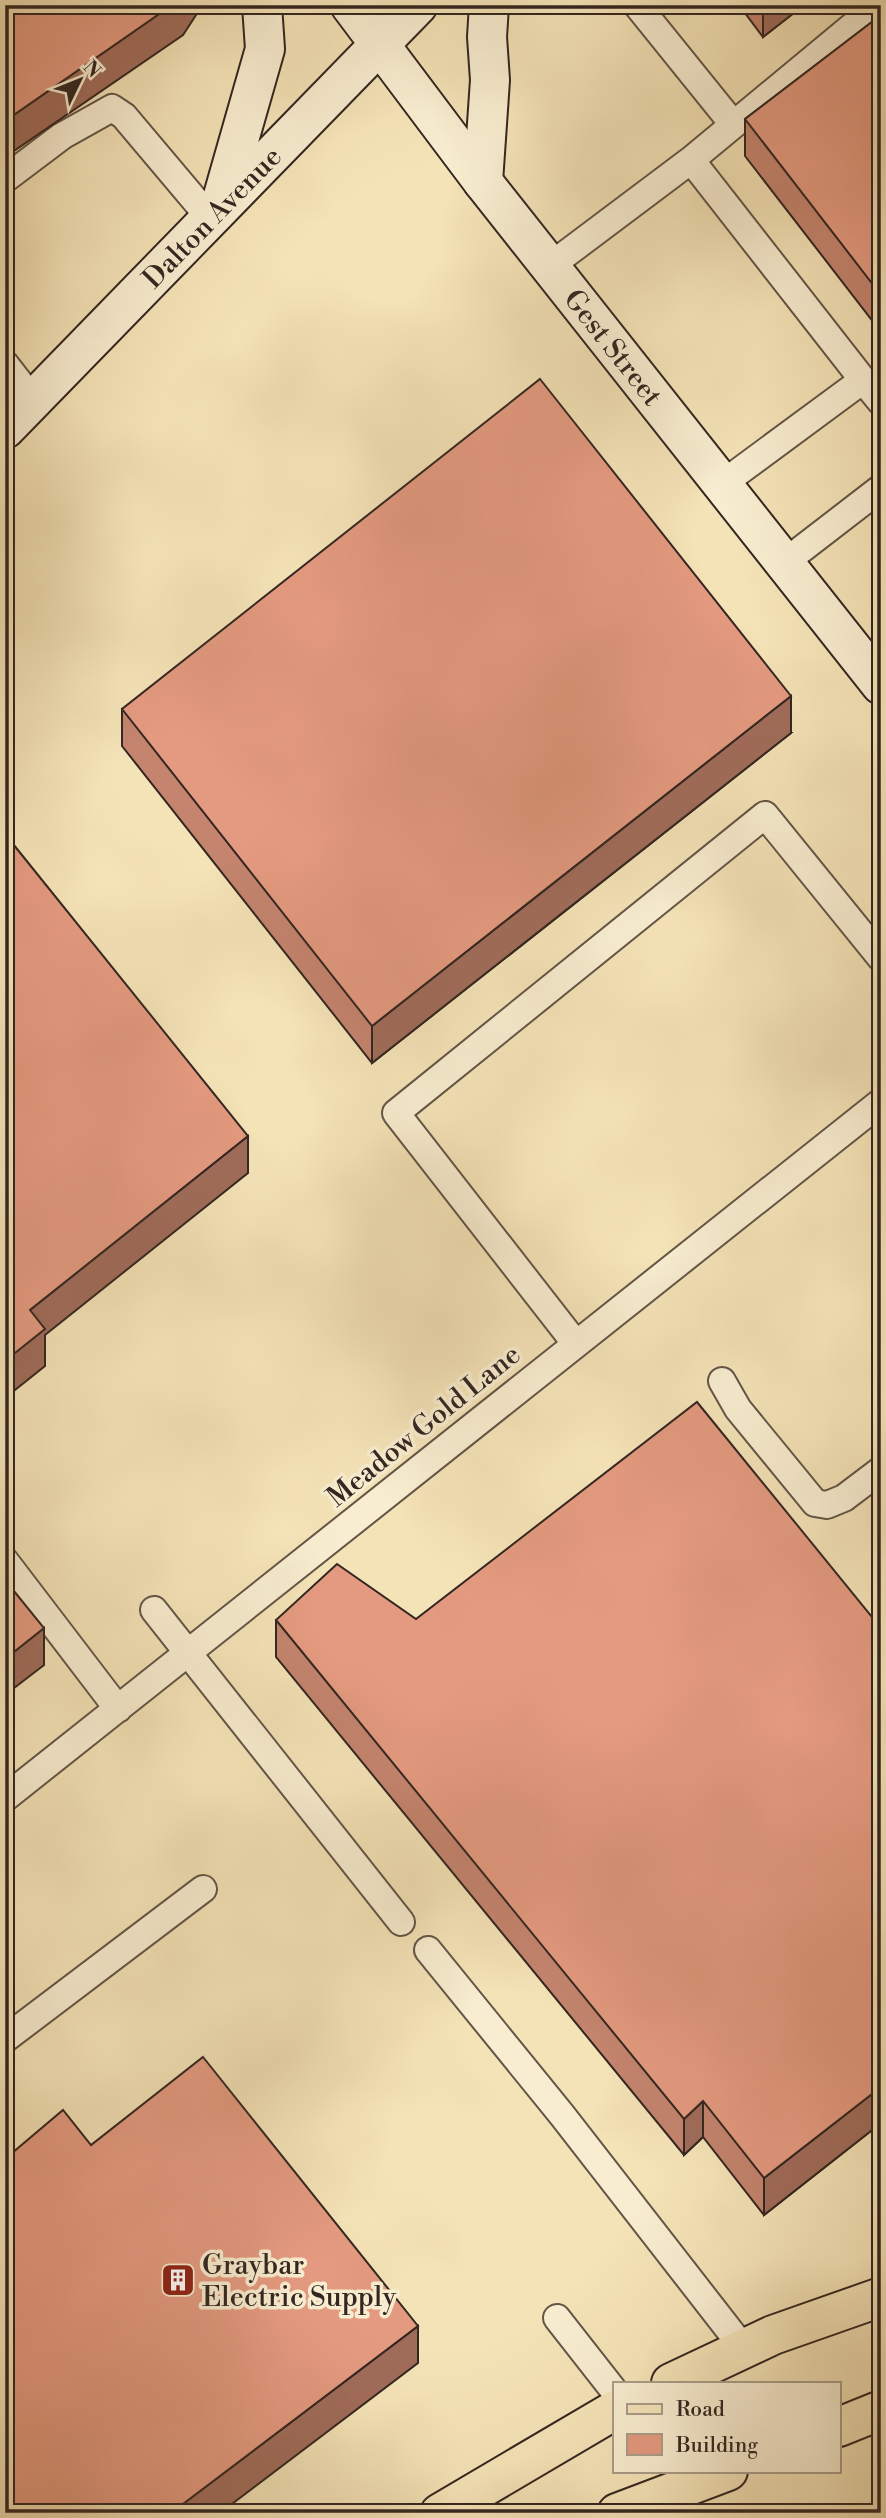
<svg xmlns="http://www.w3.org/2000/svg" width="886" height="2518" font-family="'Libre Bodoni',serif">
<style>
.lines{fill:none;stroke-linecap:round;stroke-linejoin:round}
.lane-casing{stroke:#635546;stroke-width:30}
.secondary-casing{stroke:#332621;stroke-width:42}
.primary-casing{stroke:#332621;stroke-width:42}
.lane{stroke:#f8edd0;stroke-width:26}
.secondary{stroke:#f8edd0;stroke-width:38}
.primary{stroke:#f4e3b7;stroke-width:38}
.wall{fill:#c4846e;stroke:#332621;stroke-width:2}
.shaded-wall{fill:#a06c5a;stroke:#332621;stroke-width:2}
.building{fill:#e49a80;stroke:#332621;stroke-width:2}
.labels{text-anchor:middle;stroke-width:7;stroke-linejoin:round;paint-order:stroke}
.street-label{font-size:28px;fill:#332621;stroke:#f8edd0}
.poi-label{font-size:28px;fill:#332621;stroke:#f8edd0;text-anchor:start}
</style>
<rect width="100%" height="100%" fill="#f4e3b7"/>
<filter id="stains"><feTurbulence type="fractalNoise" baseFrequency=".00286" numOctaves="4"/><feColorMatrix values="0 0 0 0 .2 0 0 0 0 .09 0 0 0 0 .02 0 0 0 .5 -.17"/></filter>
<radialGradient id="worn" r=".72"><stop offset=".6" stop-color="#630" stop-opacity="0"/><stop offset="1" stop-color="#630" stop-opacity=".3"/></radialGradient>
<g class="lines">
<g class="lane-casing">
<path id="lane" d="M637,5l96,119
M691,160l187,-155
M5,179l57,-43 50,-28 12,8 86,102
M550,266l141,-106 172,220 -141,104
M5,364l28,36
M863,380l18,22
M785,562l96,-74
M576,1344l-180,-231 369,-298 116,143
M722,1381l16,28 77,94 12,2 17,-7 37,-28
M5,1561l113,148
M154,1610l247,312
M5,1798l876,-696
M428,1950l134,165 182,234
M5,2039l198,-150
M557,2318l58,74"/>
</g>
<g class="secondary-casing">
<g id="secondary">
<path id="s1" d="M350,5l133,177 398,503"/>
<path d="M483,182l7,-102 -3,-43 2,-32"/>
<path d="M221,203l44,-154 -3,-44"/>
<path id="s2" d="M5,429l413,-424"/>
</g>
</g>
<g class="primary-casing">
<path id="primary" d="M671,2383l102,-48 108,-38
M839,2427l42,-17
M440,2513l175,-103
M617,2513l111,-42"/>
</g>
<use href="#lane" class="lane"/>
<use href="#secondary" class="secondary"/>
<use href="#primary" class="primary"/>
</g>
<path class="wall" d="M739,5h65l-41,32z
M881,15v317l-136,-176v-37z
M122,709l669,24 -419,330 -250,-317z
M416,1619l465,9v495l-117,92 -61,-78 -19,18 -408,-498v-37z"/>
<path class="shaded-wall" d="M172,5h26v7l-15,23 -178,122v-36z
M763,5h41l-41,32z
M791,696v37l-419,330v-37z
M248,1136v37l-203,162v31l-40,32v-37l25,-51z
M44,1628v37l-39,30v-36z
M881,2087v36l-117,92v-37z
M703,2101v36l-19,18v-36z
M418,2326v37l-198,150h-49z"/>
<path class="building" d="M5,5h167l-167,116z
M881,15v280l-136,-176z
M540,379l251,317 -419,330 -250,-317z
M5,834l243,302 -218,174 15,19 -40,32z
M697,1402l184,226v459l-117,91 -61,-77 -19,18 -408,-499 61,-56 79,55z
M5,1580l39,48 -39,31z
M203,2057l215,269 -247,187h-166v-354l58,-49 28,35z"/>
<defs>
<g id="building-square" transform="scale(1.75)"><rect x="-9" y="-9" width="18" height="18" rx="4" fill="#8f2418" stroke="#f8edd0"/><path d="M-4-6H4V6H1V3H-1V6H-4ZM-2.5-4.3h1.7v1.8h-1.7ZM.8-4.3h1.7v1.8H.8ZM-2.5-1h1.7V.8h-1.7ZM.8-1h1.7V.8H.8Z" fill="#fff"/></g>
</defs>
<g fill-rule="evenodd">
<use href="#building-square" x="178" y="2280"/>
</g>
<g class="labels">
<g class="street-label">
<text dy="10" stroke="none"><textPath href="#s2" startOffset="296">Dalton Avenue</textPath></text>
<text dy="10" stroke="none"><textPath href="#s1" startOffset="432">Gest Street</textPath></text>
<text transform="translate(423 1425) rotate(-39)" y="10">Meadow Gold Lane</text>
</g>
<g class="poi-label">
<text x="202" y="2274">Graybar<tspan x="202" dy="32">Electric Supply</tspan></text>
</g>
</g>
<rect width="886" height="2518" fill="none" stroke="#f4e3b7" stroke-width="28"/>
<rect x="7" y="7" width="872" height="2504" fill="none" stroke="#332621" stroke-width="3.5"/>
<rect x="14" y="14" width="858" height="2490" fill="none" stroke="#332621" stroke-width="2"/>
<rect x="613" y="2382" width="228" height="91" fill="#f8edd0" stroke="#a99d8a" stroke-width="2"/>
<rect x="627" y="2404" width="35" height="10" fill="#f4e3b7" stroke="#a99d8a" stroke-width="2"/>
<text x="676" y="2416" font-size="21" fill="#332621">Road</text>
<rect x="627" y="2434" width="35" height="21" fill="#e49a80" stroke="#a99d8a" stroke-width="2"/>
<text x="676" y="2452" font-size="21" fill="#332621">Building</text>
<g transform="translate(80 80) rotate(47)" stroke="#f8edd0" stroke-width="5" paint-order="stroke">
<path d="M0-5L12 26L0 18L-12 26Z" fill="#332621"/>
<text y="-10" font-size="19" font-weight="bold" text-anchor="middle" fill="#332621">N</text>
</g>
<rect width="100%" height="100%" filter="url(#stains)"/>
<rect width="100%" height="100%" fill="url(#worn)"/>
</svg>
